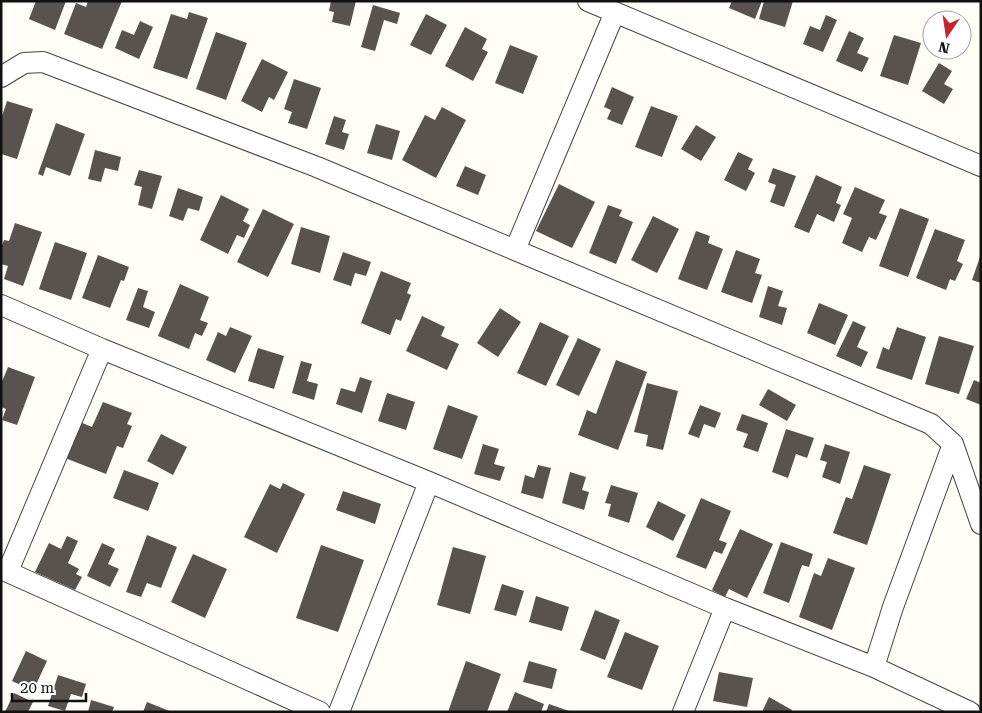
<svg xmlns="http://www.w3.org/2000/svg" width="982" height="713" font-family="'Roboto Serif',serif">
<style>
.building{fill:#5a524d}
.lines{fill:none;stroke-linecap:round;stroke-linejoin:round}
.minor-casing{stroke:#444;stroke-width:22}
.minor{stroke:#fff;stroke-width:20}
</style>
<rect width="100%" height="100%" fill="#fffdf5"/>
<path class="building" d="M36,1h30l-11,29 -26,-11z
M88,1h34l-20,48 -38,-15 12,-31 10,4z
M331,1h25l-6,25 -18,-4 2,-10 -5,-1z
M732,1h30l-7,18 -26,-11z
M764,1h29l-8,26 -26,-8z
M373,5l27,8 -3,11 -13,-4 -9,31 -14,-4z
M189,12l19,6 -21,61 -34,-11 18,-54 16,5z
M426,14l21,11 -16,30 -21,-10z
M826,15l11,5 -14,32 -20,-8 7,-18 10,4z
M140,21l13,6 -14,32 -24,-11 7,-18 12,5z
M465,27l22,12 -5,10 6,3 -15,29 -28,-15z
M849,31l15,7 -7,15 12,5 -7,14 -26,-11z
M216,32l31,11 -21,57 -30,-11z
M894,35l27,8 -13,42 -28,-9z
M510,45l28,11 -15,38 -28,-11z
M262,59l26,13 -14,28 -5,-3 -7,15 -21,-11z
M939,63l13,8 -8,13 9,5 -9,15 -22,-13z
M294,79l27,9 -14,41 -19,-6 4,-11 -8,-3z
M612,87l22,10 -12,28 -15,-6 4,-9 -7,-3z
M7,101l26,8 -16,50 -16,-5v-35z
M651,106l27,10 -16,41 -27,-10z
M442,107l24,13 -30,58 -34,-18 23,-45 10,5z
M334,116l12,4 -4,12 7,2 -5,16 -19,-6z
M56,123l29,11 -15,42 -24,-9 -3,9 -5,-2z
M376,124l24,7 -8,29 -25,-7z
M696,125l20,12 -15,24 -20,-12z
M95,150l26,7 -3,14 -13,-3 -4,14 -13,-3z
M738,152l15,7 -5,10 7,4 -9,18 -22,-11z
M465,166l21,9 -8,20 -22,-9z
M773,168l23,8 -12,31 -14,-5 6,-17 -8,-3z
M139,170l23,6 -10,33 -14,-4 4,-18 -8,-2z
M816,175l26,12 -6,16 5,2 -7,17 -17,-8 -8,19 -15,-6z
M559,184l36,18 -23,46 -36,-17z
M855,187l30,13 -6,13 8,3 -11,24 -7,-3 -7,15 -20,-9 10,-25 -9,-4z
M178,188l25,9 -4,14 -11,-3 -5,13 -14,-5z
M221,195l28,14 -6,12 7,4 -6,13 -7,-3 -9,19 -28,-14z
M608,205l14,5 -3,6 14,6 -17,42 -27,-11z
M900,208l29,11 -21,58 -29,-11z
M263,209l31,15 -26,53 -31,-15z
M653,216l26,13 -22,44 -26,-13z
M15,223l27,9 -19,54 -19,-7 4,-13 -7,-2v-16l3,-8 5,1z
M301,227l29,9 -10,37 -29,-9z
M935,229l30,11 -8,21 6,3 -8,17 -5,-2 -4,11 -30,-12z
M696,231l14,5 -2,7 15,6 -16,41 -29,-11z
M55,242l32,11 -16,47 -32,-11z
M736,250l24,9 -5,14 7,2 -10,28 -31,-11z
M343,252l28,10 -5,14 -11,-3 -4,13 -18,-6z
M981,254v29l-9,-3z
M98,255l31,12 -5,14 -3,-1 -11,28 -28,-10z
M381,271l30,12 -4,10 4,2 -10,26 -5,-2 -6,16 -29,-12z
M180,284l29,13 -9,23 8,3 -6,13 -7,-3 -6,16 -31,-13z
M768,286l15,5 -5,15 9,2 -5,17 -23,-8z
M138,288l10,3 -5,16 12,5 -6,16 -23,-8z
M819,303l29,12 -13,30 -28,-12z
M500,308l21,14 -23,35 -21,-14z
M422,316l23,11 -4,9 18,8 -12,26 -41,-19z
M853,321l13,6 -9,20 11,5 -7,15 -25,-11z
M540,322l29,14 -23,50 -29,-13z
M230,327l22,9 -17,37 -29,-13 12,-28 8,4z
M897,327l29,10 -14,43 -36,-12 7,-21 6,3z
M939,336l35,10 -15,48 -34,-10z
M578,338l23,11 -22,47 -23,-11z
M258,348l26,8 -10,33 -26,-8z
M616,360l31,12 -29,78 -40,-15 9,-25 9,4z
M301,361l11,3 -5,17 11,3 -4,16 -22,-7z
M8,367l27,10 -18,48 -15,-5 4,-11 -5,-2v-23z
M360,377l12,4 -10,32 -26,-9 5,-16 14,4z
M974,380l7,3v22l-15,-6z
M647,383l31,8 -15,59 -17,-4 2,-11 -14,-3z
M768,389l28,16 -9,16 -28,-16z
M387,393l28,9 -9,28 -28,-9z
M103,402l29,11 -5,11 5,2 -9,22 -6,-2 -11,28 -41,-16 15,-36 12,5z
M448,405l30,11 -16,43 -29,-10z
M700,405l21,8 -6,15 -11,-4 -5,14 -11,-4z
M742,414l26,9 -10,29 -15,-5 5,-13 -12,-4z
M786,429l28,9 -7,20 -11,-4 -8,24 -16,-6z
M161,434l26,13 -14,28 -26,-14z
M483,444l16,5 -5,15 11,3 -5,14 -26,-7z
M825,444l25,8 -10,32 -18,-7 5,-15 -7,-2z
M538,465l13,3 -8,31 -22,-6 4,-18 9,3z
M864,465l27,9 -24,71 -34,-12 13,-36 6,2z
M124,470l35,13 -11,28 -35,-13z
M570,472l16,5 -4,13 7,2 -5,18 -22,-7z
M283,483l22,11 -28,59 -33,-16 26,-53 10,5z
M611,485l27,8 -9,30 -21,-7 3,-12 -6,-1z
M343,491l38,13 -6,20 -39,-14z
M701,498l30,13 -12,29 8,3 -5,11 -8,-3 -8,18 -30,-12z
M658,501l28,14 -13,26 -27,-14z
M740,529l33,15 -26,54 -18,-9 -4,8 -13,-7z
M147,535l30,12 -16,41 -14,-5 -6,14 -15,-5z
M67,536l11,5 -10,22 11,6 -3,5 6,3 -7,13 -40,-18 14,-29 12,6z
M781,542l32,12 -4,13 -7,-2 -13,38 -26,-10z
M102,543l13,6 -7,15 11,5 -9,18 -23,-11z
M321,545l43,15 -26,72 -42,-14z
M453,547l33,9 -16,58 -33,-9z
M193,554l34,15 -22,49 -34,-16z
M828,558l27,10 -23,62 -33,-13 15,-44 7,3z
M502,584l22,7 -8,25 -22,-6z
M536,596l33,11 -7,24 -33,-9z
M595,610l25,10 -15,40 -25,-10z
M625,632l34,14 -17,44 -35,-13z
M26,651l21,10 -14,30 -21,-10z
M466,661l35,13 -14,38h-39z
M529,661l28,8 -5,20 -29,-7z
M719,672l34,6 -6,29 -34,-6z
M58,675l28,9 -4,13 -11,-3 -6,17 -17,-5z
M515,692l29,12 -3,8h-34z
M14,693l19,9 -5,10h-23z
M769,697l23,13 -1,2h-29z
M91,700l23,7 -2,5h-24z
M147,702l25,10h-29z
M549,704l20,7v1h-23z"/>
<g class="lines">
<g class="minor-casing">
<path id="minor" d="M588,1l393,165
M615,12l-100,238 416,174 22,20 28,80
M1,77l23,-14 19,-1 274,105 198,83
M1,305l101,44 327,133 296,126 149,59 96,45
M1,569l319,143
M8,571l94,-222
M874,667l19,-60 60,-163
M339,712l90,-230
M683,712l42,-104"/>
</g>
<use href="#minor" class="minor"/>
</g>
<rect width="982" height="713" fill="none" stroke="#111111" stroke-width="5"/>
<g transform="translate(947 35) rotate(193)"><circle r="24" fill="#ffffff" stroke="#a0a0a0"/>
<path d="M0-4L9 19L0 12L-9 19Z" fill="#c4262e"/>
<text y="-8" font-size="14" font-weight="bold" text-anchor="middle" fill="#111111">N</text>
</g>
<path d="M12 693v8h74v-8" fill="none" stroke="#111111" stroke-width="2.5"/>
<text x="20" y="693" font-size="15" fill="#111111" stroke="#ffffff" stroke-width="4" paint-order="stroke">20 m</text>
</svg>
